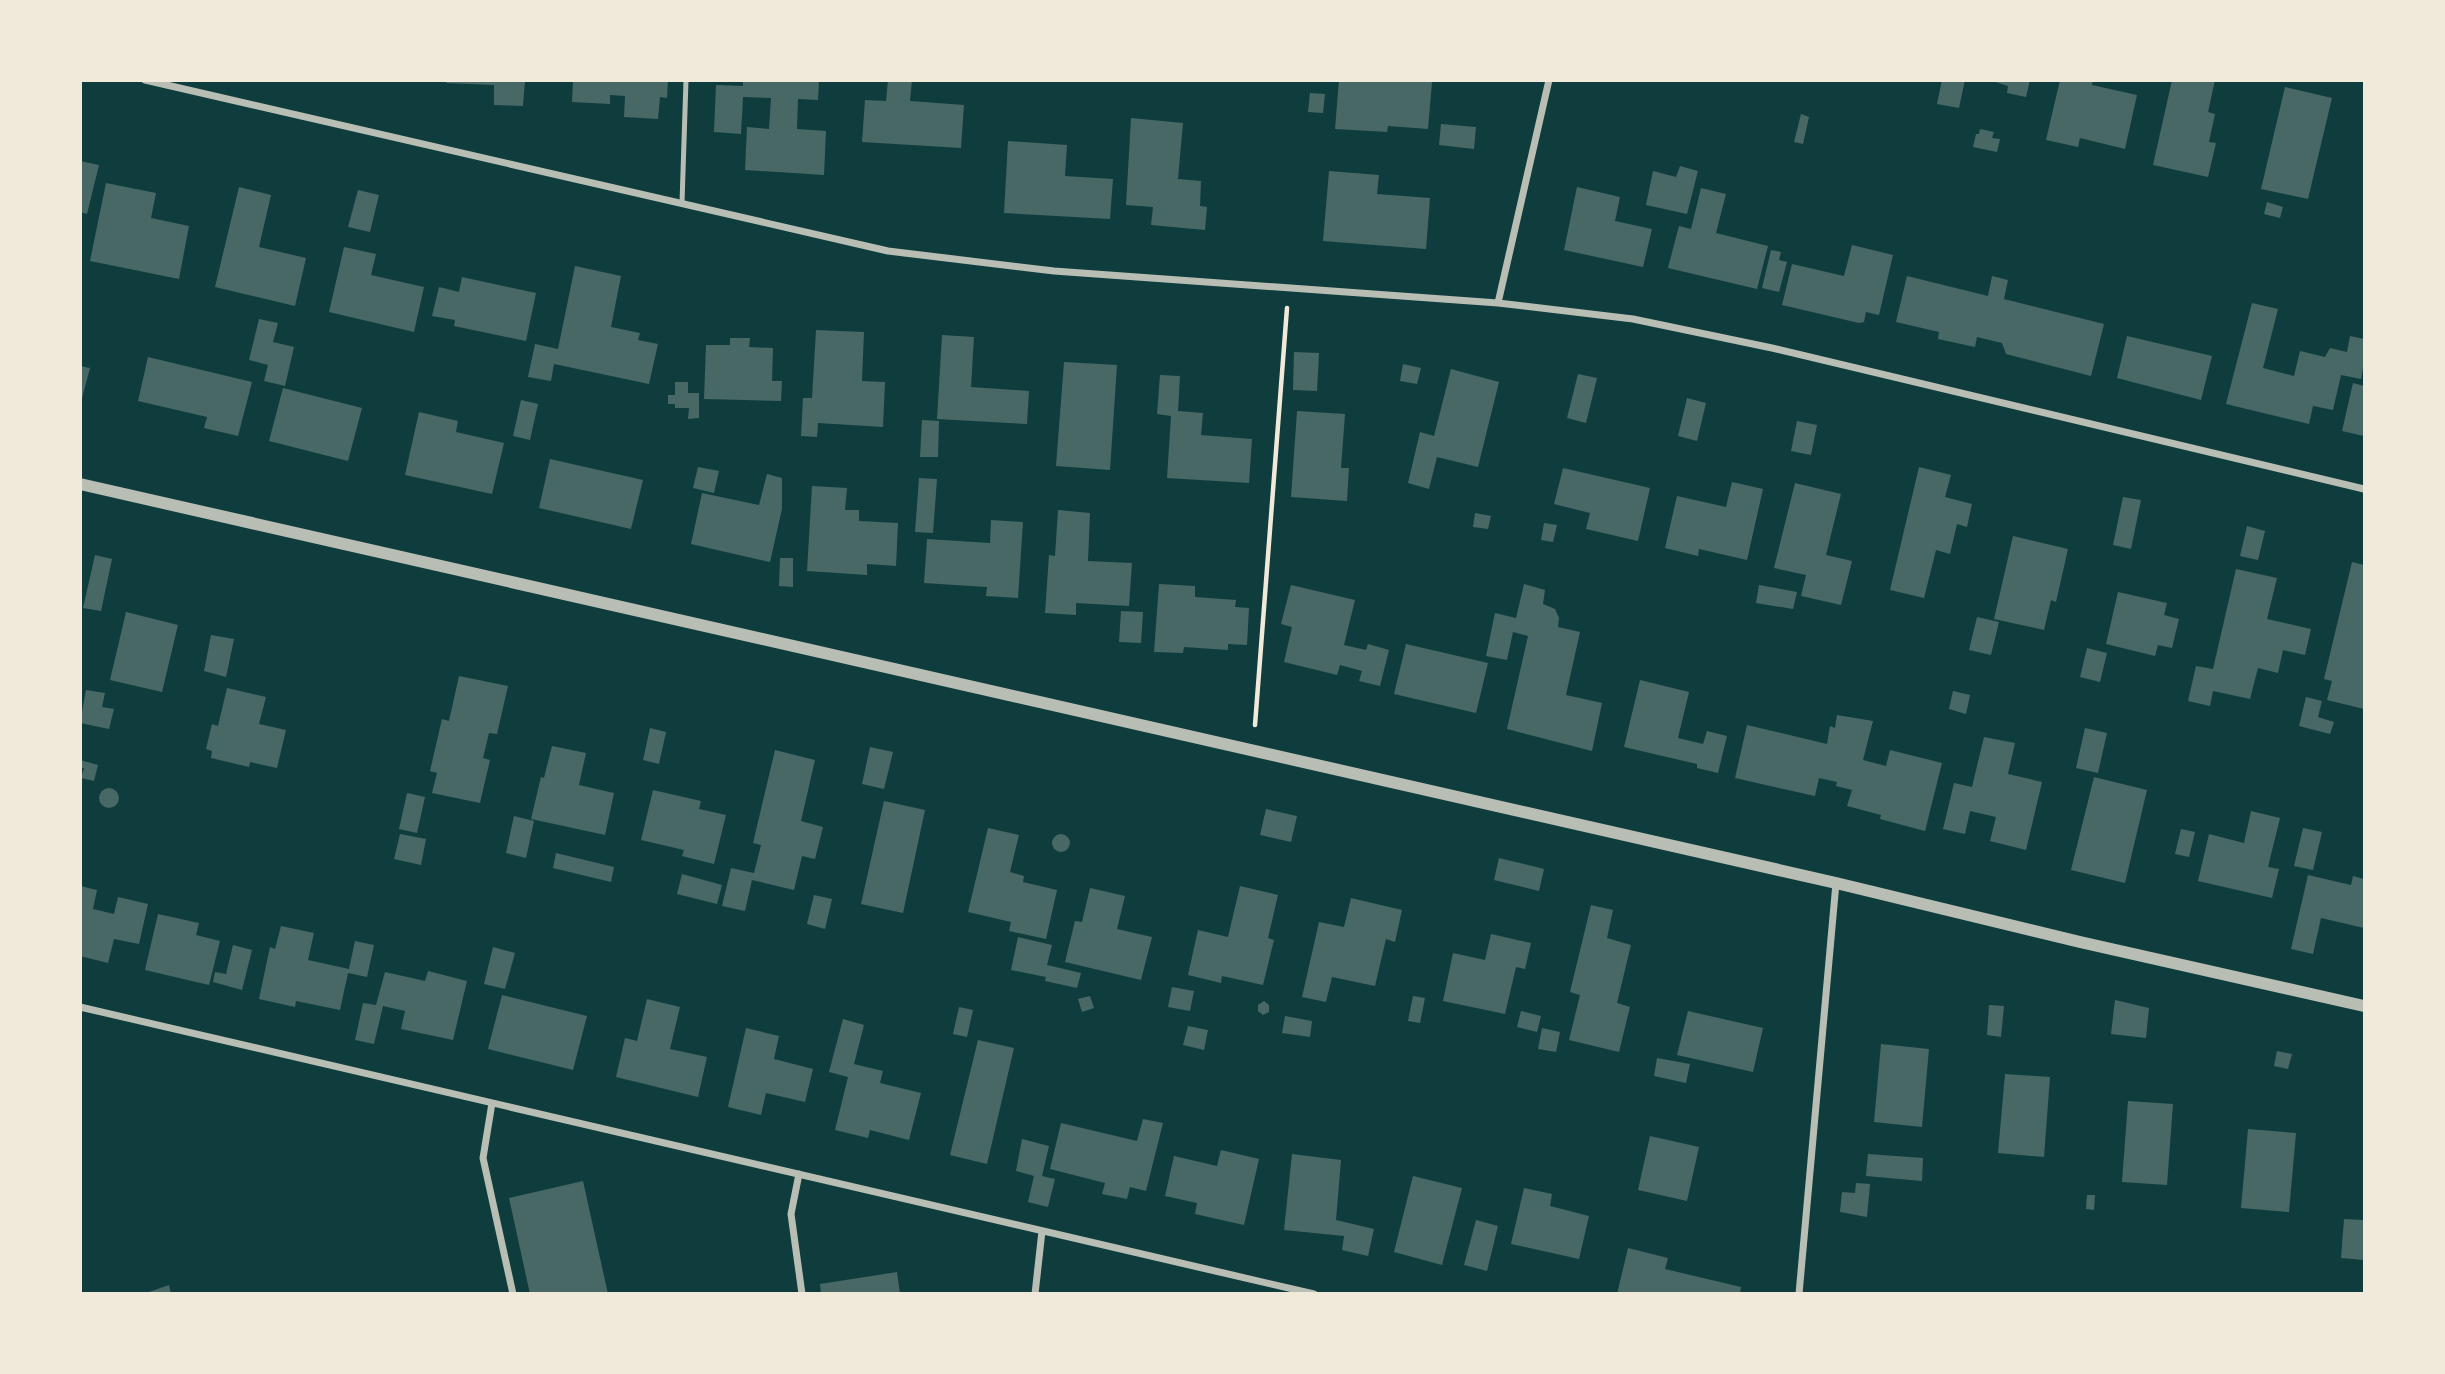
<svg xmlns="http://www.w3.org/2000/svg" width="2445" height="1374" font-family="Montserrat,sans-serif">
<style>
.building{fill:#486865}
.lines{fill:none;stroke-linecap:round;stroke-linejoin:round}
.path{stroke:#f1e9da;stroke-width:4.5}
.service{stroke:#b8beb3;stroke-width:5}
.minor{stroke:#b8beb3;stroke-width:7}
.tertiary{stroke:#b8beb3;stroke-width:12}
</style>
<rect width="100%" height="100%" fill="#0f3d3e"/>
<path class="building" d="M446,80h79l-2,26 -29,-1v-20l-48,-2z
M573,80h95l-1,18 -7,-1 -2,22 -34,-2 1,-21 -15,-1v9l-38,-2z
M743,80h76l-1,20 -20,-1 -1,30 29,2 -2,44 -79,-5 2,-43 22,2 2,-31 -28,-1 -2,37 -27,-2 2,-47 27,1z
M888,80h24l-2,21 54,4 -3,43 -99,-6 3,-42 21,1z
M1339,80l93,2 -4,47 -40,-3 -1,6 -52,-3z
M1942,80h23l-6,28 -22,-4z
M1990,80h40l-4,17 -19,-4 1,-7z
M2060,80h33l-1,5 45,10 -12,54 -45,-11 -2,9 -32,-7z
M2172,80h43l-7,32 7,2 -6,28 7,1 -8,34 -55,-12z
M2285,87l47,11 -24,101 -47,-10z
M1310,93l15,1 -2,19 -15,-1z
M1801,114l8,3 -6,27 -9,-2z
M1131,118l52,5 -5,56 23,2 -1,25 7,1 -2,23 -54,-5 2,-18 -27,-2z
M1441,124l35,3 -2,22 -35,-4z
M1980,129l14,3 -2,6 8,1 -3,13 -24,-5 3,-13h3z
M1008,141l59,4 -2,31 48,3 -3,40 -106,-6z
M80,161l19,4 -12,49 -7,-2z
M1680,166l18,5 -11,43 -41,-9 7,-34 23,6z
M1329,171l50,4 -2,19 53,4 -4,51 -103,-8z
M106,183l50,10 -5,25 38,8 -10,53 -89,-18z
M239,187l32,8 -12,52 47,11 -11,48 -80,-19z
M1577,187l43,10 -5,24 37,8 -9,38 -79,-17z
M1701,188l25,6 -10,39 52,13 -11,43 -89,-21 11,-42 12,3z
M358,190l21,5 -9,37 -22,-5z
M2267,202l16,5 -3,11 -16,-4z
M1852,245l41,10 -14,60 -13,-3 -2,10 -5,1 -77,-18 10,-41 52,12z
M344,247l32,7 -5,21 53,12 -10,45 -85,-20z
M1771,250l10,2 -2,8 8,2 -8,30 -17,-4z
M575,266l46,10 -10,51 29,6 -2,7 20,4 -9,40 -95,-20 -3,17 -23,-4 7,-33 23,5z
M1907,276l81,20 4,-20 16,4 -4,19 100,25 -13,52 -85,-22 -4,-11 -25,-6 -2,10 -37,-8 1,-7 -43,-10z
M462,277l74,16 -10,48 -72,-15 1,-6 -23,-4 7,-29 20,5z
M2252,303l26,6 -15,59 31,8 6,-25 25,6 5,-9 17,4 3,-16 14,3v24l-3,16 -20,-4 -8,35 -20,-4 -4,18 -83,-20z
M259,319l19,4 -5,19 21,5 -9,39 -21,-5 4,-16 -19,-5z
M816,330l48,2 -2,49 23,1 -2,45 -65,-4 -1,14 -16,-1 2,-38h9z
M942,335l32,2 -3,50 58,4 -2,33 -90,-5z
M2127,336l85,20 -11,44 -84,-22z
M730,338h20l-1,9 24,1 -1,33h10l-1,20 -77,-2 2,-54h24z
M1294,352l25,1 -2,38 -24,-1z
M148,357l104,25 -14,54 -34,-8 3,-11 -69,-16z
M1064,362l53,3 -7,105 -54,-4z
M1403,364l18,4 -4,16 -17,-3z
M80,366l10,2 -9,34h-1z
M1451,369l48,13 -21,85 -41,-10 -8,32 -21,-6 12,-51 14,4z
M1578,374l19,4 -11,45 -19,-5z
M1160,375l20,1 -2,35 25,2 -2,22 51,4 -3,44 -82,-5 4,-62 -14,-2z
M675,382h13v11h11v25l-11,1 1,-11h-14v-4h-7v-9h7z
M2353,383l11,3v50l-22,-5z
M283,388l79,20 -14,53 -79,-20z
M1687,398l19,5 -9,38 -19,-5z
M521,400l17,4 -8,36 -17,-4z
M1297,411l48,3 -4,54h8l-2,33 -56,-4z
M419,412l39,9 -2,11 48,11 -12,51 -87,-19z
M922,420l17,1 -1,36h-18z
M1797,421l20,4 -6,30 -20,-4z
M550,459l93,21 -12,49 -92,-21z
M698,467l21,4 -5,22 -21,-5z
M1919,467l32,8 -6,22 27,7 -5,23 -10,-3 -7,30 -14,-4 -12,48 -34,-8z
M1563,468l87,20 -12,53 -52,-12 4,-16 -36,-9z
M767,474l15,4v31l-12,53 -79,-18 11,-51 57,12z
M919,478l18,1 -4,54 -18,-1z
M1732,482l31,7 -16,71 -48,-11 -1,7 -33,-8 12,-52 49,11z
M1795,483l46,11 -15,61 26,6 -11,44 -40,-9 5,-21 -32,-7z
M812,486l35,2 -2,22h14v11l39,2 -2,43 -29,-2v11l-60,-4z
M2123,497l18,3 -10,49 -18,-4z
M1058,510l32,3 -2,48 44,2 -3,43 -53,-3v12l-31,-2 4,-58 6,1z
M1475,513l16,3 -3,13 -15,-2z
M991,520l32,2 -5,76 -32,-2 1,-9 -63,-4 3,-44 63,4z
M1544,523l13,2 -4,17 -12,-2z
M2247,526l18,5 -7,29 -18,-4z
M2013,536l55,13 -12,53 -5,-2 -7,30 -50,-11z
M95,555l17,4 -11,52 -18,-3z
M780,558h13v29l-14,-1z
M2352,562l12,3v144l-37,-9 5,-19 -8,-2z
M2236,569l41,9 -10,41 44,10 -6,26 -22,-5 -5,23 -20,-5 -8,31 -37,-8 -3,15 -22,-5 8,-35 17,3z
M1159,584l36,2v11l41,3 -1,7 14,1 -2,37 -19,-1v6l-44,-3 -1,6 -29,-1z
M1524,584l21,6 -2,14 12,5 4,9 -1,9 22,5 -14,63 36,8 -10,48 -85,-22 21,-93 -15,-4 -6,28 -21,-4 9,-43 21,5z
M1291,585l64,15 -11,45 22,5 2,-6 21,6 -9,36 -21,-5 3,-10 -22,-6 -3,10 -53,-13 8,-35 -11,-3z
M1759,585l38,7 -4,17 -37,-6z
M2118,592l49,11 -3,12 15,4 -7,29 -14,-3 -3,11 -49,-12z
M1121,611l22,1 -2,31 -22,-1z
M126,612l52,13 -16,67 -52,-12z
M1977,617l22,5 -8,33 -22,-5z
M211,635l23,4 -8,38 -22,-6z
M1406,644l82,19 -12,50 -82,-19z
M2087,648l20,5 -7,29 -20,-5z
M459,676l49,10 -11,48 -8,-1 -6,25 7,2 -10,43 -48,-10 5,-20 -7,-2 12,-52 7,2z
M1640,680l49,12 -11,46 25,6 4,-13 20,5 -9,37 -21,-5v-4l-73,-17z
M227,688l39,9 -7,27 27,6 -9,38 -27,-6 -1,5 -38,-9 1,-7 -6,-2 6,-25 6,2z
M86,690l19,3 -3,14 12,2 -5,20 -29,-6z
M1953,691l17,4 -4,19 -17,-5z
M2306,697l16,4 -4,16 16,5 -4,12 -31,-8z
M1837,715l36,6 -10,39 23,6 4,-16 52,13 -17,68 -45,-12 1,-4 -34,-9 5,-16 -16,-4 1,-4 -18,-4 -4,18 -80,-18 12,-53 80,19 3,-18 5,2z
M650,728l16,4 -7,32 -16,-4z
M2085,728l22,5 -9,40 -22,-5z
M1984,737l31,6 -7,31 34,8 -16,68 -36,-9 6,-24 -26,-6 -5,23 -22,-5 11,-46 18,4z
M552,746l34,7 -7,32 35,8 -9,42 -74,-16 10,-42 3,1z
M870,747l23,5 -9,37 -22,-5z
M775,750l40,10 -14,61 22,6 -8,32 -13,-3 -8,34 -42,-10 -7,31 -23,-5 9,-38 23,5 7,-28 -8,-2z
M80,760l18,5 -4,16 -13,-3 3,-10h-4z
M2094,777l53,13 -22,93 -54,-13z
M99 798a10 10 0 1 1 20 0a10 10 0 1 1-20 0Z
M653,790l48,11 -2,8 27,6 -12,49 -32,-8 2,-6 -43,-10z
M407,793l18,4 -8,36 -18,-4z
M884,801l41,9 -22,103 -42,-9z
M1266,809l31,7 -6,26 -31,-7z
M2251,811l29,7 -12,49 11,2 -7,29 -74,-17 11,-47 35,9z
M514,816l20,5 -8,37 -20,-5z
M988,828l31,7 -9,37 14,4 -1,6 34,8 -11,49 -37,-8 2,-9 -43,-10z
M2303,828l19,4 -9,38 -19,-4z
M2181,829l14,3 -6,25 -14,-3z
M1052 843a9 9 0 1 1 18 0a9 9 0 1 1-18 0Z
M400,834l26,5 -5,26 -27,-6z
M556,853l58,14 -3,15 -58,-14z
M1499,858l45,11 -5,22 -45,-11z
M682,874l40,11 -5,19 -40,-10z
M2308,875l43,10 2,-9 11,3v49l-43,-10 -8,36 -22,-5z
M80,886l17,4 -4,19 21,5 4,-17 30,7 -9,40 -25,-5 -6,24 -28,-7z
M1240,886l38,9 -10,43 6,2 -11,45 -41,-9 -1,7 -33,-8 10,-45 30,7z
M1090,888l35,8 -8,33 35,8 -11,43 -76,-18 10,-41 7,1z
M814,895l18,4 -7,30 -18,-5z
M1351,898l51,12 -7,32 -9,-3 -11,47 -43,-9 -6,25 -24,-5 17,-75 25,5z
M1591,905l22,5 -6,28 24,7 -14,58 13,4 -11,45 -50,-12 11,-45 -10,-3z
M158,914l41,9 -3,12 24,6 -11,44 -64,-15z
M281,926l33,7 -6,27 41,9 6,-28 19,4 -7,32 -19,-4 -8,37 -44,-9 -1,6 -36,-8 11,-52 5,2z
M1491,934l40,9 -6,26 -9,-2 -11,47 -62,-13 10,-48 32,7z
M1018,937l34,8 -5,20 34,8 -4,15 -32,-7 1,-4 -35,-7z
M233,945l19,5 -10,40 -29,-8 2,-10 11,2z
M493,947l22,6 -10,36 -21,-5z
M428,971l39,10 -14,59 -52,-11 4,-18 -22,-5 -9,38 -19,-4 8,-37 13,2 9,-33 40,9z
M1172,987l22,4 -4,20 -22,-4z
M502,995l85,21 -14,54 -85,-21z
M1090,996l4,12 -12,4 -4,-13z
M1413,996l12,2 -5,25 -12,-2z
M647,999l33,8 -10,42 37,8 -9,40 -82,-20 9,-39 12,3z
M2115,1000l34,8 -3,30 -35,-4z
M1264,1001l5,4v7l-6,3 -5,-4v-6z
M1989,1005l15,1 -3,31 -14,-2z
M959,1007l14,3 -6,27 -14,-3z
M1521,1011l20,5 -4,16 -20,-5z
M1688,1011l75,17 -10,44 -76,-17z
M1285,1016l27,5 -2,16 -28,-4z
M843,1019l21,6 -10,39 29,7 -3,12 41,10 -12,47 -39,-10 -2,8 -33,-8 13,-53 -19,-5z
M1188,1026l20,4 -4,20 -21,-5z
M746,1028l33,8 -5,23 39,10 -8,33 -39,-9 -5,22 -33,-8z
M1542,1028l18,4 -4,20 -18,-3z
M978,1040l36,8 -27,116 -37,-9z
M1881,1044l48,5 -7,78 -48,-5z
M2277,1051l15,3 -4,15 -14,-3z
M1657,1058l33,6 -4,19 -32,-7z
M2005,1074l45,3 -6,80 -46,-4z
M2128,1101l45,3 -6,81 -45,-3z
M1143,1119l20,4 -17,68 -16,-4 -3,12 -25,-5 3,-11 -55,-14 11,-46 76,18z
M2248,1129l48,4 -7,79 -48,-4z
M1650,1136l49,11 -12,54 -49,-11z
M1022,1139l27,7 -7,30 13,3 -7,28 -20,-5 6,-26 -18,-5z
M1221,1150l38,9 -15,66 -49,-11 2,-11 -32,-7 9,-40 43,10z
M1292,1154l49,6 -5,60 38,9 -6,27 -26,-6 2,-14 -60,-6z
M1868,1154l55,4 -1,23 -56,-5z
M1413,1176l49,12 -20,77 -48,-13z
M583,1181l25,113h-78l-21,-96z
M1856,1183l14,1 -3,33 -27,-5 2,-20 13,1z
M1524,1188l28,6 -2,12 39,10 -10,43 -68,-15z
M2087,1195h8l-1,15 -8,-1z
M2344,1219l20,1v40l-23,-2z
M1476,1220l22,6 -11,45 -23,-6z
M1628,1248l40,10 -3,11 76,18 -1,7h-123z
M897,1272l3,22h-79l-1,-10z
M169,1285l2,9h-25v-1z"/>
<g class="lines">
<path class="path" d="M1255,725l32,-417"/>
<path class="service" d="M682,203l4,-123"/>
<path class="minor" d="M145,80l743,171 166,20 444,32 135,16 139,29 592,141
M1498,303l51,-223
M80,1007l1234,287
M492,1103l-9,55 30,136
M799,1174l-8,40 11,80
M1035,1294l7,-63
M1799,1294l37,-411"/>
<path class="tertiary" d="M80,484l1756,399 244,59 284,64"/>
</g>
<rect width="2445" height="1374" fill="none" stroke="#f1e9da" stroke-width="164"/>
</svg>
